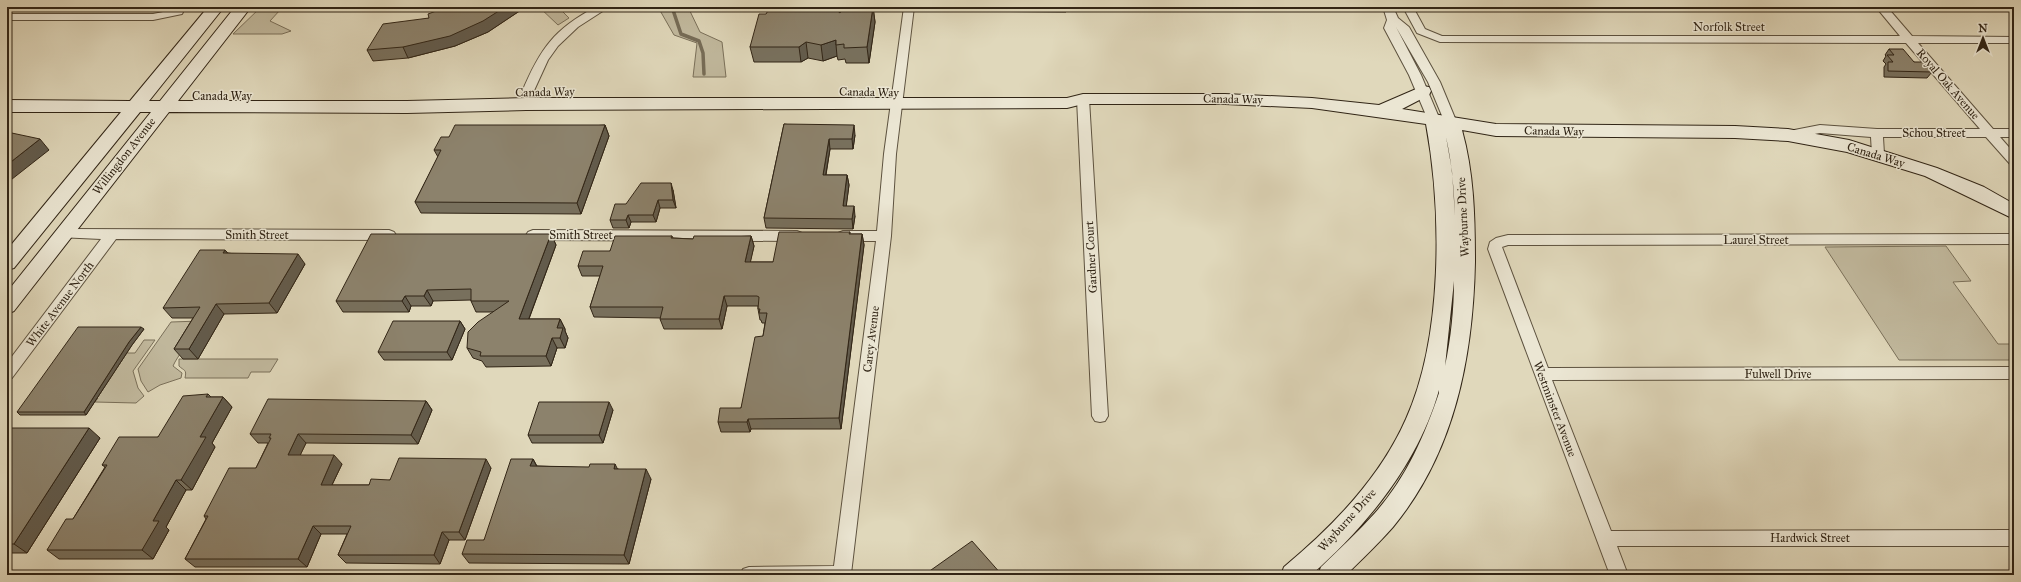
<svg xmlns="http://www.w3.org/2000/svg" width="2021" height="582" font-family="'IM FELL Great Primer',serif">
<style>
.green{fill:#c2ba9f;stroke:#7a705a}
.lines{fill:none;stroke-linecap:round;stroke-linejoin:round}
.stream{stroke:#766c57;stroke-width:3.5}
.street-casing{stroke:#5d523f;stroke-width:2}
.secondary-casing{stroke:#312516;stroke-width:2}
.street{fill:#ebe6d3;fill-rule:evenodd}
.secondary{fill:#ebe6d3;fill-rule:evenodd}
.wall{fill:#78705d;stroke:#312516}
.shaded-wall{fill:#625b4c;stroke:#312516}
.building{fill:#8c826c;stroke:#312516}
.labels{text-anchor:middle;stroke-width:3;stroke-linejoin:round;paint-order:stroke}
.street-label{font-size:12px;fill:#312516;stroke:#ebe6d3}
</style>
<rect width="100%" height="100%" fill="#e0d8bb"/>
<filter id="stains"><feTurbulence type="fractalNoise" baseFrequency=".005" numOctaves="4"/><feColorMatrix values="0 0 0 0 .2 0 0 0 0 .09 0 0 0 0 .02 0 0 0 .5 -.17"/></filter>
<radialGradient id="worn" r=".72"><stop offset=".6" stop-color="#630" stop-opacity="0"/><stop offset="1" stop-color="#630" stop-opacity=".3"/></radialGradient>
<path class="green" d="M261,7h24l-5,3 -10,11 21,10 -9,3h-49z
M539,7h19l11,11 -11,7z
M658,7h30l12,25 22,10 4,35h-33l4,-34 -23,-8z
M1946,246l25,35 -18,1 45,62h16v16h-115l-74,-113z
M200,321l-25,41 -2,4 9,7 -1,5 -21,7 -12,7 -7,-11 -3,-12 33,-47z
M144,340h11l-22,31 5,17 6,8 -8,7 -41,-1 3,-4h-8l35,-45h10z
M179,359h99l-8,13h-19l-3,6h-63c2,-9 -1,-7 -6,-12z"/>
<g class="lines">
<path class="stream" d="M672,7l9,27 18,7 4,12 1,21"/>
<g class="street-casing">
<path id="street" d="M596,7h13l-31,20 -20,19 -10,14 -16,35h-8l-2,-3c18,-43 32,-63 74,-85z
M904,7h10l-18,147 -5,82 -40,338 -111,1 3,-6 6,-2 85,-1 42,-325h-33l-5,-2 -2,-3 2,-3 5,-2h34l7,-77z
M1383,7h10l5,11 11,9 31,55 17,41 -2,3h-8l-2,-3 -17,-41 -32,-55 25,48 19,45 -6,4 -6,-4 -19,-45 -25,-47 3,-8z
M1403,7h10l12,22 17,7h458l-24,-29h11l25,29 102,1v6h-96l75,86h21v8h-14l14,16v12l-4,-1 -24,-27h-103l1,17 -2,3h-8l-2,-3 -1,-17 -51,-4 -32,6 -4,-1 -2,-3 2,-3 36,-7 57,4h103l-74,-86 -466,-1 -23,-9z
M178,9l4,1 1,2 -1,2 -29,6h-146v-6h146z
M1083,95l6,4 19,317 -3,5 -5,1 -5,-1 -3,-5 -15,-317z
M63,229l326,1 5,2 2,3 -2,3 -5,2 -273,-1 -104,139 -5,2v-17l94,-124 -43,-2 -2,-3 2,-3z
M533,230l264,1 5,2 2,3 -2,3 -5,2 -264,-1 -5,-2 -2,-3 2,-3z
M2014,234v10l-506,1 -6,2 46,121 466,-1v12l-462,1 59,151 403,-1v16h-397l11,29h-18l-122,-326 2,-7 6,-4 12,-3z"/>
</g>
<g class="secondary-casing">
<path id="secondary" d="M208,7h16l-75,94h11l75,-94h16l-73,94h229l119,-3h541l16,-4h142l87,4 67,7 44,-19 6,1 2,4 -2,4 -27,14 94,15 239,2 53,3 61,11 88,28 47,19 30,17v15l-89,-43 -78,-24 -59,-11 -53,-3 -239,-2 -34,-6c12,43 13,88 13,132 -2,95 -20,190 -82,265 -15,17 -31,32 -47,48h-28l3,-8c18,-18 37,-35 54,-54 31,-35 49,-76 64,-120v-3c-20,72 -72,136 -128,185h-30l3,-8c49,-41 96,-89 122,-148 37,-82 36,-208 20,-295l-114,-16 -87,-4h-142l-16,4 -541,2 -119,3 -238,-1 -155,199 -7,3v-22l144,-180h-11l-126,156 -7,2v-20l114,-138h-114v-12l123,1zM1446,137c6,26 8,52 9,79l-3,-45zM1454,281c0,28 -3,57 -9,85z"/>
</g>
<use href="#street" class="street"/>
<use href="#secondary" class="secondary"/>
</g>
<path class="wall" d="M456,7h67l1,1 -36,24 -33,14 -47,12 -35,3 -6,-11 62,-32 22,-8z
M810,7v3l30,3 33,-6 2,15 -6,41h-23l-1,-4 -7,1 -1,-4 -14,5 -15,-3 -7,4h-47l-4,-15 16,-33 7,-5z
M952,7h114v5l-113,-1z
M1889,49l25,13 18,10 -5,6 -43,-1v-10l2,-3 -3,-3 3,-5 -1,-1z
M784,124l71,11 -2,14h-23l-4,26h21l2,10 -3,21 9,10 -2,13 -87,-1 -2,-10z
M605,125l4,11 -28,78 -160,-1 -6,-11 23,-45 -4,-7 15,-13z
M673,190l3,18h-16l-4,14h-25l-2,6h-16l-3,-8 16,-16z
M850,232v2h12l2,11 -23,184h-90l-1,3h-29l-3,-10 23,-14 22,-72 2,-13h-3l-1,-3h-1l-2,-11v-3h-31l-5,23h-58l-4,-10 1,-1 -67,-1 -4,-10 10,-31h-18l-4,-10 32,-15 62,-15 1,2 20,1 58,-3 3,10 -4,16h23z
M551,234l5,11 -27,74h31l5,10v2l3,7 -3,10h-8l-6,18 -65,1 -4,-6 -9,-3 -6,-10 26,-36h-17l-5,-11v-1l-38,1 -2,5h-20l-2,6h-66l-7,-11z
M225,250l3,3 77,11 -28,49 -53,1 -26,45h-15l-9,-10 19,-31h-21l-9,-10z
M460,321l5,8 -13,31h-68l-6,-8z
M144,329l-12,16 -46,70h-66l-3,-3z
M208,394l3,3h12l9,10 -20,36 3,4 -23,43h-6l-20,37 3,3 -16,29h-94l-12,-9 26,-31 32,-52 -3,-2 56,-28z
M426,401l6,9 -14,34 -112,-1 -6,12 42,9 -10,21h37l21,-5 101,-12 -26,72h-16l-9,24 -94,-1 -8,-8 9,-21h-26l-14,33h-112l-10,-8 21,-40 -2,-3 52,-48 12,-25h-10l-8,-9z
M613,410l-10,33h-71l-4,-8z
M7,428l93,10 -73,115h-20z
M533,459l4,7 81,3 33,10 -22,85 -160,-1 -7,-9 22,-14z"/>
<path class="shaded-wall" d="M505,7h18l1,1 -36,24 -33,14 -47,12 -5,-11z
M873,7l2,15 -6,41 -2,-16z
M836,40v5l1,11 -14,5 -2,-16z
M806,42l2,16 -7,4 -2,-15z
M605,125l4,11 -28,78 -4,-11z
M854,125l1,10 -2,14 -1,-10z
M40,139l9,11 -42,33v-18z
M829,139l1,10 -6,36 -1,-10z
M847,175l2,10 -4,31 -2,-10z
M671,183l2,7 3,18 -3,-8z
M658,200l2,8 -4,14 -3,-7z
M854,206l1,10 -2,13 -1,-10z
M628,215l3,7 -2,6 -3,-8z
M551,234l5,11 -31,84 -6,-10z
M862,234l2,11 -23,184 -2,-11z
M751,236l3,10 -6,27 -3,-11z
M225,250l8,10 -10,-7z
M298,254l7,10 -28,49 -8,-10z
M427,290l6,11 -2,5 -7,-10z
M405,296l6,10 -2,6 -7,-11z
M724,296l3,10 -5,23 -3,-10z
M216,304l8,10 -26,45 -9,-10z
M560,319l5,10v2l3,7 -3,10 -5,-10 -3,-10z
M460,321l5,8 -13,31 -5,-8z
M141,327l3,2 -12,16 -46,70 -2,-3 45,-70z
M552,338l5,10 -6,18 -5,-10z
M223,397l9,10 -20,36 3,4 -23,43 -11,-10 19,-43z
M426,401l6,9 -14,34 -7,-9z
M609,402l4,8 -10,33 -4,-8z
M748,419l3,10 -1,3 -3,-10z
M89,428l11,10 -73,115 -13,-9z
M298,434l8,9 -10,21 -8,-9z
M334,455l8,9 -14,29 -7,-8z
M486,459l5,9 -26,72 -6,-8z
M533,459l5,10 -8,-3z
M615,464l5,10 -6,-5z
M646,469l5,10 -22,85 -5,-9z
M176,480l10,10 -20,37 3,3 -16,29 -11,-9 11,-29z
M313,526l8,8 -14,33 -9,-8z
M442,532l7,8 -9,24 -6,-9z"/>
<path class="building" d="M447,7l4,3 5,-3h49l-22,14 -33,15 -47,11 -36,3 16,-26 46,-6 -1,-4z
M774,7h36l-1,3 24,-3 7,6 3,-6h30l-6,40 -23,1v-4l-8,1v-5l-15,5 -15,-3 -7,5h-49l9,-33h7l3,-5h4z
M1889,49h14l11,13h9l9,10 -44,-1v-9h5l-6,-7h7z
M784,124l70,1 -2,14h-23l-6,36h24l-4,31h11l-2,13 -88,-1z
M455,125h150l-28,78 -162,-1 26,-52h-7l7,-13h8z
M7,132l33,7 -33,26z
M641,183h30l2,17h-15l-5,15h-25l-2,5h-16l5,-16h11z
M779,232h71l-1,2h13l-23,184 -91,1 -1,3h-29l2,-14h21l14,-71 8,-1 4,-23h-8l1,-4h-2l1,-12 -2,-1h-33l-5,23h-59l3,-12h-73l13,-41h-25l5,-15h27l5,-15h57l-1,2 22,1 1,-3h57l-6,26h28z
M371,234h180l-32,85h41l-3,9h6l-3,10h-8l-6,18h-66l1,-4 -14,-4 1,-16 10,-10 31,-21h-38v-12l-44,1 -3,6h-19l-3,5h-66z
M200,250h25l-2,3 75,1 -29,49 -53,1 -27,45h-15l26,-42 -37,1z
M393,321h67l-13,31h-69z
M78,327h63l-12,15 -45,70h-67z
M208,394l-2,3h17l-23,40h6l-25,43h-5l-23,41h6l-17,29h-95l19,-31h7l34,-54h-5l17,-28h39l25,-41z
M268,399l158,2 -15,34 -113,-1 -10,21h46l-13,30h48l2,-6 19,1 9,-22 87,1 -27,73h-17l-8,23h-96l13,-29h-38l-15,33h-113l23,-43h-4l25,-48h27l15,-30h-2l2,-4h-21z
M539,402h70l-10,33h-71z
M7,428h82l-75,116h-7z
M511,459h22l-3,7 59,1 1,-3h25l-1,5h32l-22,86 -162,-1 5,-14h17z
M972,541l30,34h-78z"/>
<g class="labels">
<g class="street-label">
<text x="1729" y="31">Norfolk Street</text>
<text transform="translate(1948 84) rotate(49)" y="4">Royal Oak Avenue</text>
<text transform="translate(545 92) rotate(-1)" y="4">Canada Way</text>
<text transform="translate(869 92) rotate(1)" y="4">Canada Way</text>
<text x="222" y="100">Canada Way</text>
<text transform="translate(1233 99) rotate(1)" y="4">Canada Way</text>
<text transform="translate(1554 131) rotate(1)" y="4">Canada Way</text>
<text x="1934" y="137">Schou Street</text>
<text transform="translate(1876 155) rotate(17)" y="4">Canada Way</text>
<text transform="translate(124 156) rotate(-52)" y="4">Willingdon Avenue</text>
<text transform="translate(1463 217) rotate(-93)" y="4">Wayburne Drive</text>
<text x="257" y="239">Smith Street</text>
<text x="581" y="239">Smith Street</text>
<text x="1756" y="244">Laurel Street</text>
<text transform="translate(1091 257) rotate(-93)" y="4">Gardner Court</text>
<text transform="translate(60 304) rotate(-53)" y="4">White Avenue North</text>
<text transform="translate(871 339) rotate(-83)" y="4">Carey Avenue</text>
<text x="1778" y="378">Fulwell Drive</text>
<text transform="translate(1555 409) rotate(69)" y="4">Westminster Avenue</text>
<text transform="translate(1347 520) rotate(-48)" y="4">Wayburne Drive</text>
<text x="1810" y="542">Hardwick Street</text>
</g>
</g>
<rect width="2021" height="582" fill="none" stroke="#e0d8bb" stroke-width="24"/>
<rect x="8" y="8" width="2005" height="566" fill="none" stroke="#312516" stroke-width="2"/>
<rect x="12" y="12" width="1997" height="558" fill="none" stroke="#312516"/>
<g transform="translate(1983 38)" stroke="#ebe6d3" stroke-width="3" paint-order="stroke">
<path d="M0-3L7 15L0 10L-7 15Z" fill="#312516"/>
<text y="-6" font-size="11" font-weight="bold" text-anchor="middle" fill="#312516">N</text>
</g>
<rect width="100%" height="100%" filter="url(#stains)"/>
<rect width="100%" height="100%" fill="url(#worn)"/>
</svg>
